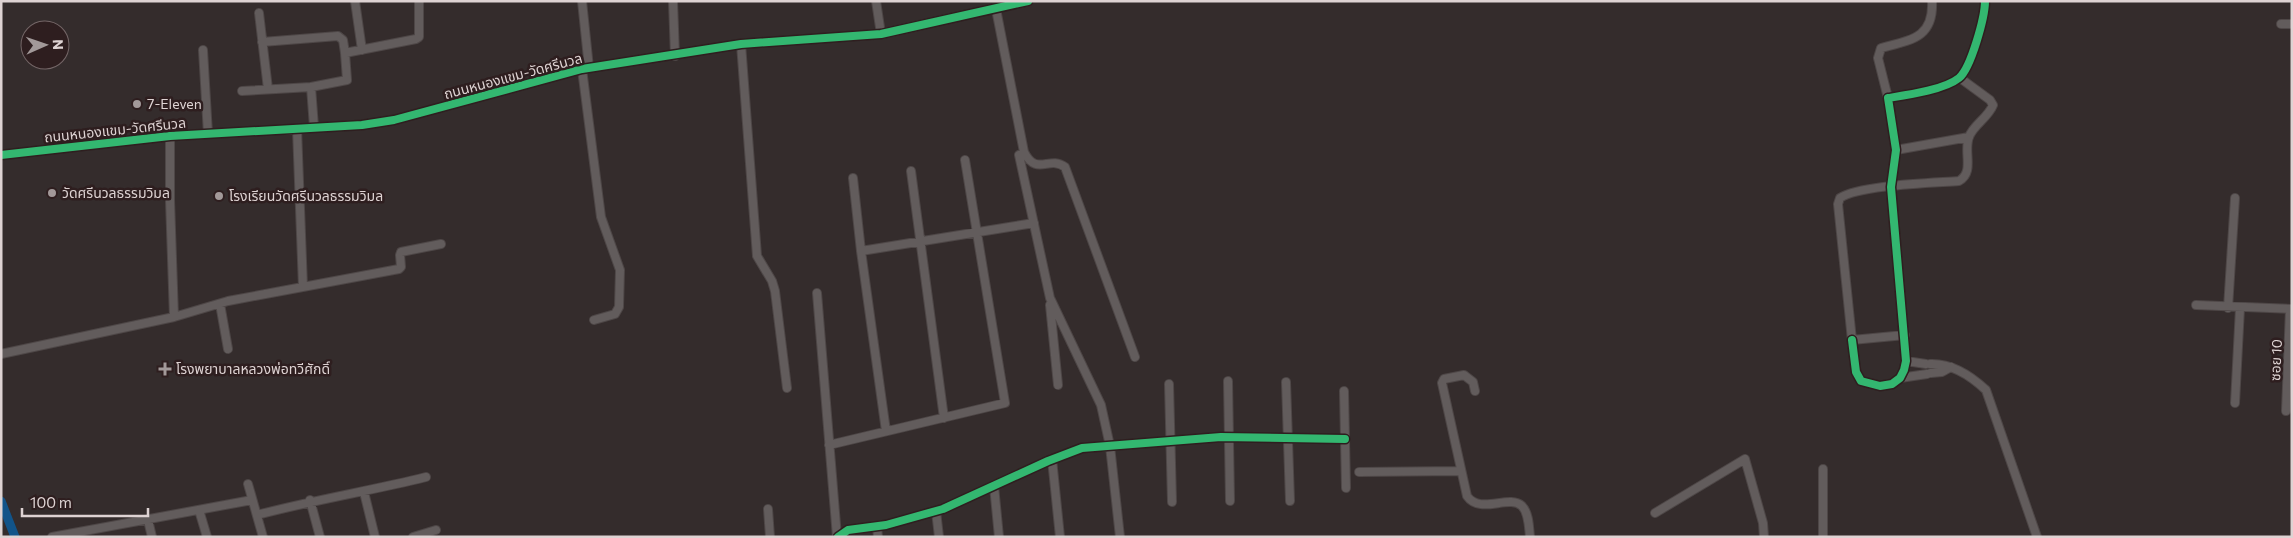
<svg xmlns="http://www.w3.org/2000/svg" width="2293" height="538" font-family="Commissioner,'Noto Sans Thai',sans-serif">
<style>
.lines{fill:none;stroke-linecap:round;stroke-linejoin:round}
.canal{stroke:#125489;stroke-width:9}
.street-casing{stroke:#4e4747;stroke-width:10}
.street{stroke:#625c5c;stroke-width:8}
.cycleway-casing{stroke:#2e1e1f;stroke-width:11}
.cycleway{stroke:#33b770;stroke-width:8}
.poi-dot{fill:#a29999;stroke:#2e1e1f;stroke-width:2}
.labels{text-anchor:middle;stroke-width:5;stroke-linejoin:round;paint-order:stroke}
.street-label{font-size:14px;fill:#ded3d3;stroke:#2e1e1f}
.poi-label{font-size:14px;fill:#ded3d3;stroke:#2e1e1f;text-anchor:start}
</style>
<rect width="100%" height="100%" fill="#342c2c"/>
<g class="lines">
<path class="canal" d="M1,501l14,36"/>
<g class="street-casing">
<path id="street" d="M355,1l7,49
M582,1l7,67
M673,1l2,55
M876,1l5,33
M996,9l28,143c13,25 25,3 41,15l70,190
M259,13l9,76
M2281,24h11
M262,42l76,-6 5,4 2,13
M741,44l16,212 15,25 3,10 12,97
M203,50l5,84
M582,69l19,148 19,53 -1,37 -4,7 -21,6
M311,87l36,-7 -2,-27 71,-14 3,-2v-36
M242,91l69,-4 3,40
M1888,98l-10,-40 3,-10c30,-8 53,-10 51,-47
M297,129l6,158
M170,136v64l4,117
M1896,150l73,-13
M1,155l169,-19 192,-11 32,-5 188,-51 159,-25 140,-10 147,-33
M1019,155l31,143 51,107 9,41 10,91
M911,171l33,247
M853,178l8,73
M817,293l20,244
M220,304l8,45
M1050,305l8,80
M2196,305l96,4
M2228,308l7,-110
M1905,335l-53,5 -14,-136 2,-6c19,-13 92,-15 119,-17 16,-9 4,-29 10,-44 4,-12 19,-19 24,-32l-3,-5 -30,-22
M1852,340l4,32 5,9 19,5 12,-2 8,-6 4,-8 2,-9 -15,-174 5,-37 -8,-52c19,-3 56,-8 71,-20 12,-10 26,-61 26,-77
M1,354l173,-37 54,-16 171,-32 2,-2 -1,-12 1,-3 40,-8
M1906,361l20,3
M1930,364c22,-1 40,11 56,26l51,147
M1931,373l11,-1 9,-5
M1900,378l27,-4
M1228,381l2,120
M1286,382l4,119
M1169,384l3,118
M1344,391l2,97
M1475,391l-2,-9 -9,-7 -20,4 -2,4 25,113c13,19 42,-2 55,10 7,7 7,22 8,31
M2235,403l5,-95
M2286,411l4,-102
M886,431l-25,-180 173,-28
M829,445l176,-42 -40,-243
M1052,459l8,78
M1823,469v68
M1359,472l101,-1
M248,484l15,53
M994,486l5,51
M364,492l11,45
M310,500l10,37
M768,509l2,28
M199,510l8,27
M936,511l3,26
M1655,513l90,-54 18,64 1,14
M257,515c56,-15 113,-24 169,-38
M148,520l4,17
M877,527l1,10
M52,537l200,-37
M413,537l23,-7
M838,537l10,-7 38,-5 57,-16 105,-48 34,-13 139,-11 124,2"/>
</g>
<use href="#street" class="street"/>
<g class="cycleway-casing">
<path id="cycleway" d="M1,155l169,-19 192,-11 32,-5 188,-51 159,-25 140,-10 147,-33
M1852,340l4,32 5,9 19,5 12,-2 8,-6 4,-8 2,-9 -15,-174 5,-37 -8,-52c19,-3 56,-8 71,-20 12,-10 26,-61 26,-77
M838,537l10,-7 38,-5 57,-16 105,-48 34,-13 139,-11 124,2"/>
</g>
<use href="#cycleway" class="cycleway"/>
</g>
<g class="poi-dot">
<circle cx="137" cy="104" r="5"/>
<circle cx="52" cy="193" r="5"/>
<circle cx="219" cy="196" r="5"/>
<path d="M162.5 361.5h5v5h5v5h-5v5h-5v-5h-5v-5h5z"/>
</g>
<g class="labels">
<g class="street-label">
<text transform="translate(513 76) rotate(-15)" y="5">ถนนหนองแขม-วัดศรีนวล</text>
<text transform="translate(115 130) rotate(-6)" y="5">ถนนหนองแขม-วัดศรีนวล</text>
<text transform="translate(2276 360) rotate(-87)" y="5">ซอย 10</text>
</g>
<g class="poi-label">
<text x="147" y="109">7-Eleven</text>
<text x="62" y="198">วัดศรีนวลธรรมวิมล</text>
<text x="229" y="201">โรงเรียนวัดศรีนวลธรรมวิมล</text>
<text x="176" y="374">โรงพยาบาลหลวงพ่อทวีศักดิ์</text>
</g>
</g>
<rect width="2293" height="538" fill="none" stroke="#ded3d3" stroke-width="5"/>
<g transform="translate(45 45) rotate(88)"><circle r="24" fill="#2e1e1f" stroke="#746667"/>
<path d="M0-4L9 19L0 12L-9 19Z" fill="#a29999"/>
<text y="-8" font-size="14" font-weight="bold" text-anchor="middle" fill="#ded3d3">N</text>
</g>
<path d="M22 508v8h126v-8" fill="none" stroke="#ded3d3" stroke-width="2.5"/>
<text x="30" y="508" font-size="15" fill="#ded3d3" stroke="#2e1e1f" stroke-width="4" paint-order="stroke">100 m</text>
</svg>
